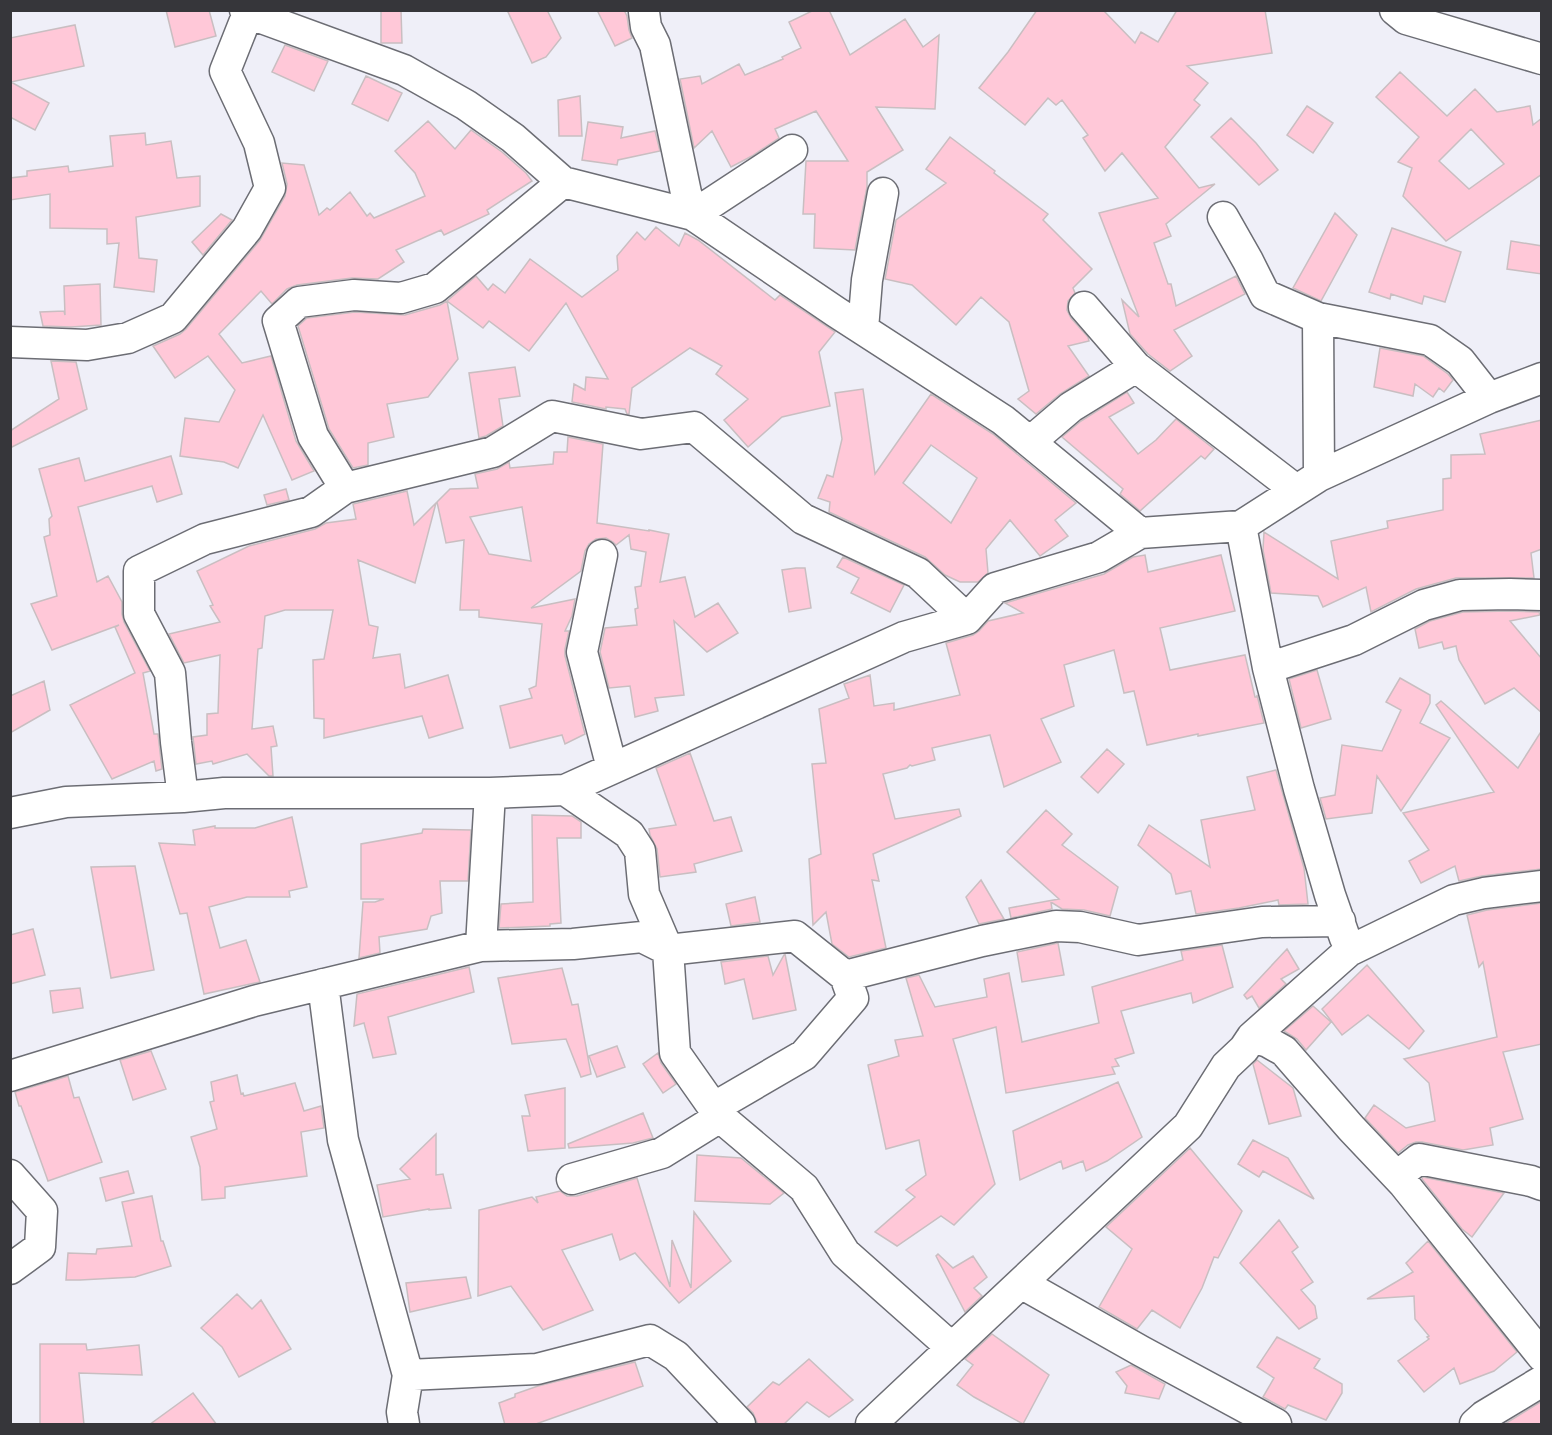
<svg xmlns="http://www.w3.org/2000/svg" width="1552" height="1435" font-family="'Noto Sans',sans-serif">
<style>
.building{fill:#ffc8d8;stroke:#c9bec1;stroke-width:1.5;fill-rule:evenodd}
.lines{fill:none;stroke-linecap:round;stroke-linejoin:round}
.street-casing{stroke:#6c6d74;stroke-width:33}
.street{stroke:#fff;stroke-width:30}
</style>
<rect width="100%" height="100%" fill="#efeff8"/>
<path class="building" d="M166,10h43l7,26 -41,11z
M381,10h20l1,33h-21z
M507,10h40l14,28 -15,19 -14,6z
M597,10h27l3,6 2,14 3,8 -17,8z
M814,10h15l21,45 55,-36 18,28 16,-12 -4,74 -59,-2 27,43 -36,22v15l-12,63 -41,-2 1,-34h-12l3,-53h42l-32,-50 -41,18 4,9 -27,18 -21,11 -19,-36 -18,17 -14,-69 20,-3 2,8 37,-20 6,11 38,-16 -1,-2 19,-9 -12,-26z
M1037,10h66l32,33 6,-11 17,10 19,-32h88l7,43 -85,13 21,17 -14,17 6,5 -35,42 34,41 16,-4 -49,40 5,12 -17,7 14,41h3l5,22 60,-30 9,18 -71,36 18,26 -22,15 -22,-17 -18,-20 -8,-34 17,17 -40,-104 59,-15 -36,-45 -17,18 -22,-33 5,-3 -26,-35 -6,5 -8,-7 -23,27 -46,-37 29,-36z
M75,25l9,41 -73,16 38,21 -14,27 -25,-13v-79z
M285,45l43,16 -14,30 -42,-19z
M1400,72l47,44 28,-27 22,23 33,-6 3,19 9,-7v56l-96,67 -43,-45 9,-28 -14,-6 21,-25 -43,-40zM1471,129l33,35 -35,25 -30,-28z
M366,76l36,17 -14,28 -36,-17z
M580,96l2,40h-23l-1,-36z
M1307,106l26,17 -20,30 -26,-18z
M1231,118l25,25 22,27 -19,15 -48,-48z
M428,121l27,28 16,-19 31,22 24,21 6,8 -45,29 2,4 -45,21 -3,-5 -45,20 8,12 -26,17 -26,-1 -55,7 -10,4 -15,15 -11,-13 -42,43 23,29 29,-7 25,85 18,30 -22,9 -29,-65 -25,53 -14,-6 -44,-6 5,-38 34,4 16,-32 -27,-34 -33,22 -22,-32 27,-12 6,-5 74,-89 25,-44 2,-12 -5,-21 22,2 15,50 8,-7 3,2 20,-18 17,24 3,-3 4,5 51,-22 -10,-23 -20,-22z
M588,122l35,5 -2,11 34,-7 5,20 -42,9 -1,5 -35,-5z
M145,133l1,12 25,-4 6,37 23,-2v30l-64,11 3,41 18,2 -3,32 -40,-5 5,-44 -12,1v-15l-57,-1v-34l-40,6v-22l17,-2v-5l41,-5 1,6 44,-6 -3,-30z
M950,137l45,34 -1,2 54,41 -5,6 49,49 -19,19 2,5 -7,8 -1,9 4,8 17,19 1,4 -21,5 21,30 -29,18 -24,20 -18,-15 11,-8 -20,-69 -28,-25 -25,28 -44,-40 -27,-6 11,-59 50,-37 -20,-14z
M1335,213l22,22 -36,66 -28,-13z
M221,214l11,6 -29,35 -11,-13z
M656,227l23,19 6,-13 13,7 77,60 5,-5 55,37 -16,20 11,54 -48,11 -34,30 -24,-27 24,-21 -32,-25 6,-8 -32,-18 -58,40 -3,26h-2l-2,-5 -19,-2v2l-34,-7 2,-18 11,6 1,-13 22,2 -42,-76 -37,48 -40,-30 -6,7 -36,-27 29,-25 12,14 5,-6 12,9 25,-34 52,38 36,-27 -1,-14 20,-24 8,8z
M1392,228l69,24 -16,50 -21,-6 -2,8 -31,-10 -1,5 -21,-7z
M1511,241l31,5v28l-35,-5z
M100,284l1,41 -30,2 -28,-1 -3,-14 24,-1 1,4 -1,-29z
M447,301l11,58 -30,38 -41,7 7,33 -26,6v22l-15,3 -24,-39 -31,-103 9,-8 48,-6 50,3 35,-10z
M1380,348l43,8 25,18 5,6 -9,12 -5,-4 -6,9 -18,-13 -2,12 -39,-9z
M51,361l25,1 11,47 -75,38 -2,-3v-13l49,-32z
M515,367l5,29 -21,3 4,27 -17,10 -7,2 -10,-65z
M863,389l12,85 56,-80 62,40 83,69 -21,17 13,16 -28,20 -30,-36 -24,29 2,24 -10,9h-18l-15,-7 -20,-18 -96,-45 1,-10 -12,-4 9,-23 6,2 9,-38 -7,-46zM931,445l46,33 -26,45 -48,-40z
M1127,392l7,11 -25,14 29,37 18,-14 20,-21 38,30 -9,10 -4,-3 -61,55 -20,-17 3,-5 -61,-52 19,-16z
M1542,420v129l-11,4 3,25h-78l-40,11 -45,23 -5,-25 -43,20 -5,-11 -47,-3 -8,-43 1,-18 74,47 -7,-38 57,-13 -1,-7 56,-11v-31l8,-1v-23l34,-1 -5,-20z
M568,437l35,7 -6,79 52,8v-1l20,4 -9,48 25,-5 10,40 23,-14 20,30 -31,19 -33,-31 10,74 -29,3 3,13 -23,6 -5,-31 -21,2 -9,-36 5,-24 32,-3 -2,-16 3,-1 -3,-21 6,-1 5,-34 -15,-3 -2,-14 -13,10 -3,-3 -7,-4 -10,1 -7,5 -4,7 -4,20 -50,37 44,-9 -3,17 -7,15h4l-4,18v7l20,78 -20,10 -3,-9 -52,13 -10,-42 32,-8 -3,-9 7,-3 6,-62 -63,-7v-7h-19l4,-70 -18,3 -9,-41 13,-13 28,-1 -3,-14 22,-5 12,-7 1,6 43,-4 1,-12h13zM522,507l9,54 -42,-7 -19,-37z
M171,456l11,38 -25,8 -5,-16 -74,21 19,75 11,-6 14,26v12l2,8 26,49 -7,2 11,61h4l4,35 -6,2 -2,-10 -42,18 -42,-74 65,-32 -20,-46 4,-2 -67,25 -21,-46 26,-8 -13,-59 6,-2 -1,-16 3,-3 -13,-47 40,-11 6,23z
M286,489l3,11 -22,5 -3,-10z
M407,491l7,34 22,-22 -21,80 -57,-23 11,65 9,2 -5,31 27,-4 5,34 43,-13 15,53 -34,10 -7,-22 -98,22v-19l-10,-1 -1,-58 11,-1 9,-49h-48l-20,6 -3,32 -4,1 -6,80 21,-3 4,20 -6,1 2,29h-4l-22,-22 -34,10 -1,-3 -16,3 -3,-27 14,-2v-21l11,-1 2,-58 -36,8 -15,-29 51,-12 -10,-16 3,-1 -16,-34 52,-25 66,-17 11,-6 30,-4 -3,-15z
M1145,555l3,17 73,-17 14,56 -75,17 10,42 75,-15 10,42h2v-2l7,28 -66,13v-2l-51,11 -13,-54 -10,2 -10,-43 -50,15 10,41 -33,13 20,43 -57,25 -14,-52 -58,13 3,12 -23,6 -2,-1 -3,3 -24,6 12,45 64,-10 2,7 -88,38 6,27 -7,-1 14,68 -37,9 -17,-13 -6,-32 -13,13 -4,-66 12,-5 -9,-90 14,-1 -7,-54 30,-11 -5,-14 26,-9 4,31 20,-3v7l66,-15 -14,-52 27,-8 6,-4 9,-10 35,-8 -18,-10 99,-29 29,-17z
M843,557l61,28 -14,27 -39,-19 8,-15 -22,-11z
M796,568h9l6,40 -22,4 -7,-42z
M1510,611l29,1 1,3 -30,6 32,38v54l-28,-25 -29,16 -26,-44 -3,-14 -12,3 -2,-7 -23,6 -4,-19 15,-8 33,-9z
M1317,670l14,49 -30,9 -12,-49z
M1400,678l30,17v8l-10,20 30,15 -49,73 -24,-35 -5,37 -46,6 -6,-21 15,-3 7,-50 40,6 19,-41 -15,-8z
M44,681l6,29 -40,23v-37z
M1441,701l77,67 24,-38v139l-60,7 -23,5 -4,-15 -34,17 -12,-22 20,-11 -26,-37 91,-21 -58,-87z
M1107,749l17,15 -26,29 -17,-16z
M690,753l24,68 17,-4 11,34 -48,13 2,8 -36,5 -3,-28 -7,-14 -1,-6 27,-4 -20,-57z
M1276,770l28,98 4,36 -29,1 -1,-5 -39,8 -43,6 -5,-23 -15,3 -5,-20 -33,-29 11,-20 61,42 -9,-47 54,-10 -8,-33z
M1046,810l26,24 -10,11 56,42 -8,29 -26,-6 -22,-1 -11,-7 1,7 -41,9 -2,-10 50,-9 -52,-47z
M532,815l40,1 9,6v16h-24l4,85 -11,1v2l-51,2 2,-24 32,-2z
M292,817l15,70 -18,4 1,6h-43l-38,10 11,41 26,-8 14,42 -56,12 -17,-81 -7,1 -21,-71 36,2 -2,-15 22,-4v2h40z
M423,829l48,1 -3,51h-28l2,32 -11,3 -4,13 -48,8 1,16 -21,5 4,-56h12l9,-3h-23v-55l61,-11z
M135,866l19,104 -43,8 -20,-111z
M981,880l23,39 -25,5 -13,-27z
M755,897l5,25 -29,4 -5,-22z
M1542,903v141l-39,8 20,67 -33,9 3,17 -30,5 -41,-8h-6l-8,3 -10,8 -33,-35 9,-13 32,23 29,-7 -6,-38 -25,-24 93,-22 -14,-75 -4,5 -12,-52 20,-5z
M33,929l12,46 -35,9v-49z
M1058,943l6,32 -42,7 -5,-30z
M1222,945l11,42 -40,16 -2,-10 -70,18 13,42 -19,6 4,7 -7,1 3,7 -109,19 -10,-66 -43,12 42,145 -41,41 -13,-9 -44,30 -22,-14 40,-35 -9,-7 20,-15 -7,-35 -33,9 -18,-84 31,-9 -4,-16 28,-4 -17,-58 13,-3 16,32 52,-10 -3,-18 25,-6 13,69 77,-19 -7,-36 91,-27 -2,-9z
M1287,949l12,20 -18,10 5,5 -27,24 -7,-12 -5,3 -3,-4z
M785,954l11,56 -43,9 -9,-40 -19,5 -4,-22 47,-6 5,19 11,-20z
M1367,965l57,66 -15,18 -41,-34 -26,20 -20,-26z
M469,967l5,25 -86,25 8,37 -23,4 -9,-35 -10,3 3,-32z
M562,968l10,37 6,-1 13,70 -10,3 -15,-38 -54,5 -14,-66z
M80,988l3,20 -30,5 -3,-22z
M1313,1006l18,16 -25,28 -9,-11 -13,-8z
M617,1046l8,21 -28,10 -8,-21z
M151,1051l15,38 -33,11 -13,-40z
M658,1053l3,10 15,21 -13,9 -20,-29z
M1257,1060l36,28 8,28 -32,8 -16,-60z
M237,1075l4,19 2,-1 1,3 51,-13 9,28 17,-5 3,22 -23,4 6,44 -82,11v11l-23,2 -2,-33 -9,-30 26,-8 -7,-27 4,-1 -3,-19z
M68,1076l6,22 5,-1 23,65 -54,19 -27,-75h-2l-4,-14z
M1118,1082l24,55 -35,24 -21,10 -3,-10 -20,8 -2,-8 -41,19 -7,-49z
M565,1088v60l-37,3 -6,-35h8l-5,-21z
M643,1113l10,25 -20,5 -64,5 -1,-4z
M436,1134v41l7,-1 8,34 -22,2v-1l-46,8 -6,-32 33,-6 -10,-10z
M1253,1140l35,18 26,41 -51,-28 -4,6 -21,-13z
M1190,1148l52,63 -24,47 -4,-1 -12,31 -22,40 -28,-18 -15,19 -38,-22 33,-58 -26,-22z
M697,1155l44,3 43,35 -14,11 -75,-3z
M128,1171l6,22 -28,8 -6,-23z
M1423,1177l81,16 -32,44 -10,-8 -40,-50z
M637,1178l33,109 2,-47 19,48 3,-76 37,49 -52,42 -44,-50 -15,7 -8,-26 -50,16 31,60 -50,20 -32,-44 -33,10 1,-86 53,-13 6,6 -2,-6 24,-6 7,5h10z
M152,1196l9,45h2l8,25 -36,11 -55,3h-14l2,-27 28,1 1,-5 35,-3 -10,-44z
M1279,1220l19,27 -6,5 21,30 -12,8 14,16 2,12 -18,11 -59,-66z
M1428,1241l89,111 -23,19 -34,13 -6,-16 -30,24 -26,-31 31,-22 -2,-2 2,-1 -14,-17 -1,-23 -47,3 46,-27 -7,-9z
M938,1254l15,14 20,-12 14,21 -13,11 8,8 -17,16 -29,-56z
M466,1277l5,21 -61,14 -4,-29z
M237,1294l15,15 9,-9 30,49 -52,28 -17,-30 -21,-19z
M992,1334l57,41 -26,49 -49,-27 -17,-12 16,-20 -8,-6z
M1277,1337l43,22 -6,9 28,16v9l-16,27 -38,-15 -3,4 -22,-12 11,-19 -17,-11z
M40,1344h46l1,6 52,-5 3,30 -63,-2 5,52h-44z
M809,1359l44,41 -24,17 -22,-15 -24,23h-25l-5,-12 -6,-6 26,-25 6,3z
M635,1362l8,24 -110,39h-28l-6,-22 16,-6v-3l23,-8z
M1131,1365l34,19 -6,15 -34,-6 2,-7 -11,-14z
M193,1393l24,32h-68z
M1542,1401v24h-39z"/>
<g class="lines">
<g class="street-casing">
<path id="street" d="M245,10l3,3 156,57 62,35 47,33 50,44 130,33 143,97 167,108 137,113
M1395,10l11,9 136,40
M644,12l2,15 9,18 31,148 7,22 99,-65
M1223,217l25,44 17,34 53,23 112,22 30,21 29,37
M1084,307l52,60 160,123
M1318,318l1,158
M863,329l4,-49 16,-87
M10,342l77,3 41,-7 45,-20 74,-89 23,-41 -11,-45 -34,-72 23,-58
M1030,442l41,-35 65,-40
M345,488l-32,-52 -35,-115 21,-19 55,-7 47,3 34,-10 128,-106
M1241,526l27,142 31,121 31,106 15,43
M602,555l-20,97 30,116
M1268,668l86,-28 70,-35 36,-10 50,-1 32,1
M565,790l64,44 11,17 4,43 24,56 7,103 45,64 84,71 41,65 107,95
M183,797l-7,-55 -6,-69 -31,-59v-43l66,-32 106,-27 34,-24 148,-36 59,-36 89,18 53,-7 109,92 115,54 49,46
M10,813l56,-11 117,-5 41,-4h266l75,-3 339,-153 63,-18 28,-31 104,-31 41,-24 101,-7 78,-50 170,-78 53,-20
M481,946l9,-153
M323,984l20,156 65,235 -6,37 2,12
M1252,1037l16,5 16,9 67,77 53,56 138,172
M10,1076l244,-75 227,-55 92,-2 69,-7 26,13 127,-14 50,40 137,-35 74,-15 24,1 58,13 124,-18 78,-1
M713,1108l91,-53 49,-57 -8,-22
M10,1175l32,36 -2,36 -30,22
M1397,1176l22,-17 112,22 11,4
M572,1179l90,-26 58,-36
M1021,1283l120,68 135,73
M408,1375l129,-6 113,-29 26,16 64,68
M871,1424l317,-298 38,-60 18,-17 8,-12 97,-86 105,-51 30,-7 58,-7
M1475,1424l9,-8 58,-35"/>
</g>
<use href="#street" class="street"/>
</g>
<rect width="1552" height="1435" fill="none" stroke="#36363a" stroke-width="24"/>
</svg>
